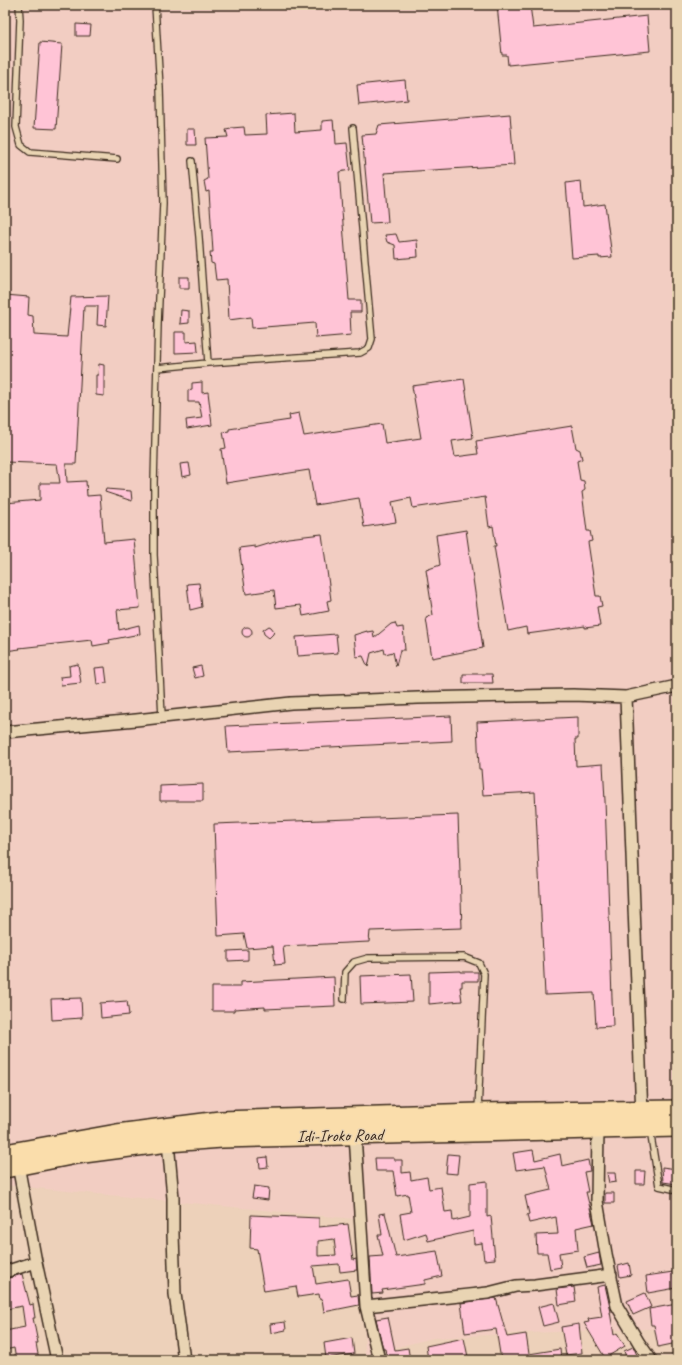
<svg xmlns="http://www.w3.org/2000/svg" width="682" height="1365" font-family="Caveat,sans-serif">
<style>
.built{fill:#f2cdc2}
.building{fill:#ffc4d6;stroke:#3b2a1e;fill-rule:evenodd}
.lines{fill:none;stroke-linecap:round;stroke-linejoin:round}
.lane-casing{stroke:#3b2a1e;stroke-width:8}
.street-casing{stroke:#3b2a1e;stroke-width:14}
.highway-casing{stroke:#3b2a1e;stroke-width:22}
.lane{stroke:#e9d4b3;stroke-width:5.5}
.street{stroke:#e9d4b3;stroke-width:11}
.highway{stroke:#faddab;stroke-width:19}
.labels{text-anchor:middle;stroke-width:3;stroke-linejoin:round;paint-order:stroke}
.street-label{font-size:17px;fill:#3b2a1e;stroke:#e9d4b3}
</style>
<rect width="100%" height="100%" fill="#edd1ba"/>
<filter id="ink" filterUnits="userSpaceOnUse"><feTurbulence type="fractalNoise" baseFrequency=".025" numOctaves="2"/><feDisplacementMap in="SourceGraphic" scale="8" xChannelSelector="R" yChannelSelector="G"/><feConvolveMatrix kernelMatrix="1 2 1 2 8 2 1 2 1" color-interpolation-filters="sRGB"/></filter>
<g filter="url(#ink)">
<path class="built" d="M5,5h672v1323l-151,5 -93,5 -68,17 -2,-96 -8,-40 -350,-34z"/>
<path class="building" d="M497,5h33l3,23 114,-12 3,35 -142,14 -1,-10h-5z
M76,24l15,1 -1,11h-14z
M40,42l22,2 -6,85 -22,-1z
M405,80l2,20 -48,5 -2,-20z
M294,113l1,19 27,-2v-9l11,-1 1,10 1,-1 1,15 11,-1 3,27 -11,2 4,52 6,76h12v12h-11l1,23 -35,3 -1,-15 -63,5 -1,-11 -22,3 -2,-41 -11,1 -2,-16 -3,-1 -1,-11h3l-4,-61 -3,1 -2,-11 4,-2 -3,-41 23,-1 -2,-7 5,-1v-1l13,-1 1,8 22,-1 -1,-19z
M510,114l4,51 -130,8 4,49 -18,1 -8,-88 14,-1 3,-9z
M187,129h8l1,16h-9z
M581,181l2,26 22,-3 7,53 -13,1v-2l-27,2 -6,-75z
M396,234l3,8 18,-2 1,17 -22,2 -1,-14 -8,-3 -2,-7z
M179,277h10v11h-10z
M5,295l24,2 -1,18 5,1 1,19 33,2 4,-40 37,-1 -2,30 -9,-1 1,-19h-14l-8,158h-10l1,18 19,-1 1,15 13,-1 4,47 30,-3 6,69 -23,2 2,20 20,-5 1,9 -31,6 1,3 -17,3 -1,-6 -73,8 1,1 -15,2v-148l35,-3v-17h20l-3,-19 -52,-2z
M181,310l8,1v12l-9,1z
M175,332h11v10l11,-1 1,11 -23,1z
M99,364l5,1v31l-8,-1v-20h2z
M464,379l9,59 -21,3 3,16 23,-3 -2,-13 96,-15 4,22 4,2 2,9 -5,2 3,19 4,1 1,9 -3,2 5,39h3l2,10 -4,1 8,54h4l2,10 -5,1 3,19 -15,2v-2l-58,8 -1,-7 -18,4 -14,-85h2l-3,-20 -4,1 -4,-30 -72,11 -2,-10 -19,4 4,20 -32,5 -5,-29 -44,7 -6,-35 -83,13 -5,-34 5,-1 -3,-16 6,-1v-2l61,-9 -1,-5 10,-2 5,23 78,-12 3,19 36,-5 -9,-52z
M202,382v11l6,-1 4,33 -25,4 -1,-9 16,-2 -3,-16h-11v-12l4,-1v-6z
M189,463l2,12 -9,2 -2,-13z
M106,489l25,2 1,10 -27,-9z
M466,530l17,118 -51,10 -6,-40 7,-3 -7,-45 14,-5 -4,-30z
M322,534l9,66 -4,1 2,10 -26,5 -2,-11 -25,3 -2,-18 -28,4 -7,-46 16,-2v2l33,-10z
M199,583l3,24 -12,3 -3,-26z
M395,623l2,5 6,-1 2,23h-5l-4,16 -3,-14 -8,2 -1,-5 -13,4 -3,14 -5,-11 -7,1 -2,-22 13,-4v1l6,-1 1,7 17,-14z
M269,626l2,1 3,4 -1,3 -4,4 -5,-4 -1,-4z
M242 632a5 5 0 1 1 10 0a5 5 0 1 1-10 0Z
M336,634l2,19 -40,3 -2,-19z
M78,664l3,19 -20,2 -1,-8 10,-1 -1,-10z
M201,666l2,10 -8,2 -3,-10z
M105,667l2,16 -10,1 -2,-16z
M463,674h29l1,9h-30z
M451,716l1,25 -224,11 -2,-26z
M578,717v22h-3l1,27 27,-2 2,37 8,225 -17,1 -2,-34 -49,2 -10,-203 -52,3 -2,-26h-2l-2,-47z
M203,784v17h-43v-15z
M458,815l4,113 -92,3 -1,11 -86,4 2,18 -10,1 -2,-19 -26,2 -3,-14 -26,2 -4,-112z
M248,950v10l-20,1v-10z
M461,971v1h17v9h-16v6h-2l2,14 -33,3v-32z
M411,974l2,28 -52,2 -1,-28z
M334,977l1,29 -70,3v-2l-31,2v2h-22v-24h28v-5z
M81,998l1,20 -30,2 -1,-21z
M127,1001l2,14 -28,3 -1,-15z
M533,1150l2,10 25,-6 2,12 26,-6 2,11 -6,1 4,20h-2l8,32 -18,4 2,22 -19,3 2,14 -11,2 -3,-16h-10l-1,-18 22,-1 -2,-17 -27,6 -2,-8 2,-1 -4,-18 26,-6 -6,-24 -29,4 -3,-17z
M448,1154l11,1 -2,19 -11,-1z
M267,1157l1,10 -8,1 -1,-10z
M375,1158h19v2h8v13l8,-1 1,8 16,-3 2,12 12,-2 4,25 7,-1 1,10 17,-4v-34l17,-2v36l4,-1 4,43 -11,1 -2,-17 -8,1 -1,-13 -45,10 -2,-8 -22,7 -4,-26 11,-2 -3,-18 -11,2 -4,-25h-17z
M662,1167l15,2v15l-14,-2z
M636,1171h9l-1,13h-8z
M607,1173h8l1,9 -7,1z
M254,1186l15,2 -1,12 -16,-2z
M605,1193h9v10h-9z
M385,1213l11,44 41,-6 5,25 -17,4v4l-43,6 1,3 -11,1 -2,-37 13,-1 -5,-21h4l-3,-21z
M251,1215l68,3v9l29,-3 5,36 3,-1 1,11 -17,2 -1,-8 -26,2 3,18 32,-5 3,17 7,-1 1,10 -35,7 -2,-13 -2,1 -1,-6 -21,3 -2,-11 -32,5 -7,-42 -7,-1zM334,1239l2,16 -18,1v-15z
M599,1253l2,12 -14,3 -3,-11z
M629,1263l2,12 -11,2 -2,-11z
M673,1272l3,16 -28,5 -2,-17z
M22,1274l8,31 3,-1 2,14h-2l5,25h-2l3,17h-23l-2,-12 -9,2v-19l20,-4 -3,-21 -15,3 -2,-9v-21z
M605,1285l6,27h-1l4,23 3,-2 8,13 -20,12 -21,-35 5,-1 -1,-3 14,-2 -5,-30z
M574,1287l2,15 -17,3 -2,-16z
M645,1293l6,14 -18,8 -6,-14z
M496,1298l11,39 19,-3 3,20 31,-5 1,11h-60l-5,-31 -31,4 -4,-30z
M554,1303l5,19 -16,4 -5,-19z
M677,1304v39l-19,4 -4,-22h-3l-2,-16z
M388,1317l7,33 13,-2 2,12h-21l-2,-7 -1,1 -1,-5h-2l-7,-30z
M285,1322l1,8 -15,3 -1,-9z
M579,1324l3,29 -16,2 -5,-28z
M352,1338l2,16 -28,4 -2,-15z
M464,1338l4,19 -15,3h-25l-2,-14z
M633,1347l1,1 5,12h-12l-3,-9z"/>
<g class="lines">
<g class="lane-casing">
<path id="lane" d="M19,5l1,15 -4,107 5,18 9,7 87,7
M155,5l5,83 3,115 -5,120 -4,159v73l8,162
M192,161l7,76 9,126
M157,368l51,-5 152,-10 9,-5 3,-9 -19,-211
M344,999l1,-27 9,-10 14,-4 96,-1 15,6 5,11 -6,137
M650,1130l9,56 18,4"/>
</g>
<g class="street-casing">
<path id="street" d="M626,697l16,419
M5,732l131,-12 155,-17 127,-5 155,-3 53,2 51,-11
M598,1128l-1,73 9,53 11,52 22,37 12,17
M355,1135l11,171 13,54
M168,1142l5,56v36l2,60 9,66
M18,1165l18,97 21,98
M5,1272l31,-10
M366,1306l122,-13 28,-7 19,-1 76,-10"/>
</g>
<g class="highway-casing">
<path id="highway" d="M5,1154l112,-20 103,-13 258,-8 199,-3
M5,1168l71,-14 92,-12 54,-4 455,-11"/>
</g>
<use href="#lane" class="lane"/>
<use href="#street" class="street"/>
<use href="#highway" class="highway"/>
</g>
</g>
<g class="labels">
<g class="street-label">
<text transform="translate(340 1135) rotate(-1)" y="6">Idi-Iroko Road</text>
</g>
</g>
<rect width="682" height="1365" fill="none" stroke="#e9d4b3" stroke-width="20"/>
<rect x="10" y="10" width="662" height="1345" fill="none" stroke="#3b2a1e" stroke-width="1.5" filter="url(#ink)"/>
</svg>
